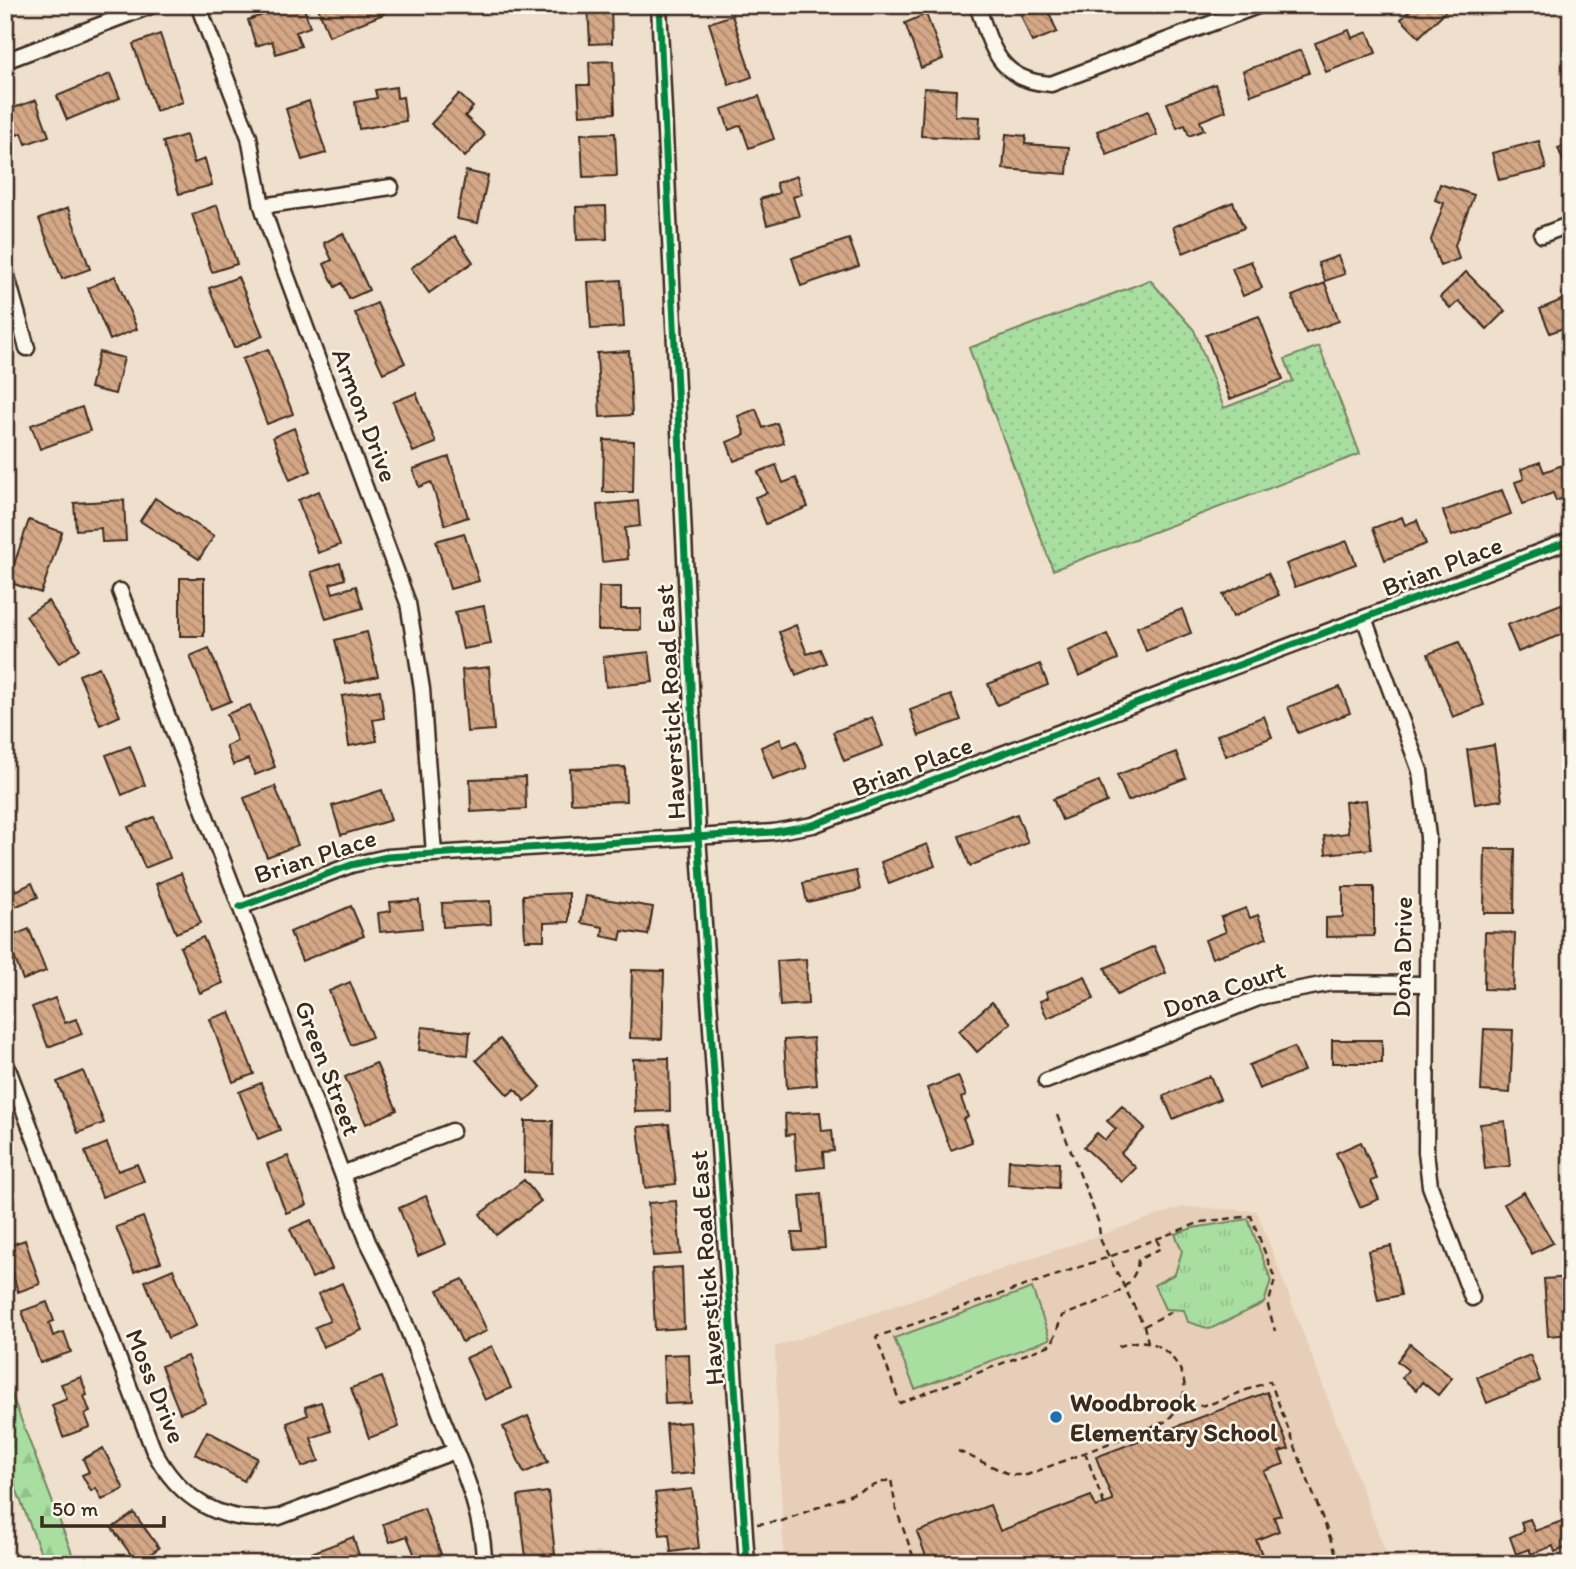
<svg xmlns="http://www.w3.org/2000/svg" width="1576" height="1569" font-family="Itim,sans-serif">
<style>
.built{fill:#e7ceb8}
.grass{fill:url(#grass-dots);stroke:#728460;stroke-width:2}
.forest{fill:url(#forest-firs);stroke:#728460;stroke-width:2}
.park{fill:url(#park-tufts);stroke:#728460;stroke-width:2}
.pitch{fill:#a9dea1;stroke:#728460;stroke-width:2}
.building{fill:url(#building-back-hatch);stroke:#3b2a1e;stroke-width:2}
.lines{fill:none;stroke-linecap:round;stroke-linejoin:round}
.minor-casing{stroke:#3b2a1e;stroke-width:19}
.path{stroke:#3b2a1e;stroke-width:2.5;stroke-dasharray:7 5;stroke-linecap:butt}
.minor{stroke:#fbf7ec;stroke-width:14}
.cycleway-casing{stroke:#fbf7ec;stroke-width:11}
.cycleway{stroke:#00873e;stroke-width:7}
.poi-dot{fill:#1f6fb2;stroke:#fbf7ec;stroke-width:2.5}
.labels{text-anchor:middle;stroke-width:5;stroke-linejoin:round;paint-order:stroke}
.street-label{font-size:26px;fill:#3b2a1e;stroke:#fbf7ec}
.poi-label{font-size:26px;font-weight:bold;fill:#3b2a1e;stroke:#fbf7ec;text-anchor:start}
</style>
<defs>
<pattern id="grass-dots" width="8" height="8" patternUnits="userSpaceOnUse" patternTransform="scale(1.75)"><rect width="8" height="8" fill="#a9dea1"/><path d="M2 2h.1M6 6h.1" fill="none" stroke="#92bf8a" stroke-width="1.8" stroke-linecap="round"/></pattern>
<pattern id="forest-firs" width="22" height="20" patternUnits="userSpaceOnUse" patternTransform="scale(1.75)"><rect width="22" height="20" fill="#a9dea1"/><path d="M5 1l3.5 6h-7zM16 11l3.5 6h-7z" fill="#92bf8a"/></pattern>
<pattern id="park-tufts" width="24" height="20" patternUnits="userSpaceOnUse" patternTransform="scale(1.75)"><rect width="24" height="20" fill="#a9dea1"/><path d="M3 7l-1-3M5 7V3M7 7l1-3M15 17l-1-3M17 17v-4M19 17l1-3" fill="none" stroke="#92bf8a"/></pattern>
<pattern id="building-back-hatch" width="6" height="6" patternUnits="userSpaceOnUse" patternTransform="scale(1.75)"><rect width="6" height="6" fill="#d4a786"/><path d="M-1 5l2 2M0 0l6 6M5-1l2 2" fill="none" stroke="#ad886d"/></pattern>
</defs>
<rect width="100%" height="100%" fill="#efdfcd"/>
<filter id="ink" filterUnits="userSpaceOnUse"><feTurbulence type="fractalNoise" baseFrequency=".0143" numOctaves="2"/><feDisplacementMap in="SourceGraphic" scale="14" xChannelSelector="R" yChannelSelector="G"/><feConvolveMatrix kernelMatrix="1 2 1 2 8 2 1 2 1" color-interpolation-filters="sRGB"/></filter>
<g filter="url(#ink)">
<path class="built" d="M1182,1207l75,4 133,353h-606l-9,-217z"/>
<path class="grass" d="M1150,280l44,50 30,78 69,-27 -8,-22 34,-13 41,108 -307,116 -84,-222z"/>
<path class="forest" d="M5,1377l71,187h-31l-40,-104z"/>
<path class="park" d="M1248,1219l23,61 -7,23 -54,26 -22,-7 -4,-12 -19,-1 -11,-24 21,-11 7,-23 -7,-17 18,-6z"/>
<path class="pitch" d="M1032,1288l18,51 -135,50 -21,-51z"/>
<path class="building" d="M291,5h12l7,22 -14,5 5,14 -25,8 -4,-13 -16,5 -8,-26z
M317,5h64l3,9 -55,22z
M588,5h23l1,38 -22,1z
M1017,5h29l11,27 -25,10z
M1416,5h36l-33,32 -18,-18z
M926,14l17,45 -22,9 -16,-45z
M732,15l20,62 -23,8 -20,-62z
M1349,30l3,8 16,-6 8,21 -50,19 -11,-29z
M160,34l23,68 -27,9 -23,-67z
M1301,50l8,23 -58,22 -8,-24z
M613,61l2,52 -35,2 -2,-30h12l-1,-23z
M110,74l10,24 -53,22 -10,-24z
M1215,84l11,27 -26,10 4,9 -15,6 -4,-11 -8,3 -10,-25z
M396,87l1,11 6,-1 3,24 -47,8 -4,-27 22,-4 -2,-8z
M924,88l32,2 -1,26 25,1 -1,22 -58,-3z
M459,94l14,13 -8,9 20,19 -20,22 -34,-33z
M759,96l15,43 -25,9 -8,-23 -12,5 -7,-21z
M36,100l13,36 -23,8 -4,-11 -17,6v-28z
M309,101l17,52 -24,7 -16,-51z
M1148,111l9,24 -50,20 -10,-24z
M615,133l2,43 -34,1 -2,-43z
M1006,134l20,2 -1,8 44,3 -2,27 -64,-5z
M186,135l8,28 11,-4 7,26 -33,9 -16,-52z
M1539,141l7,28 -47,11 -7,-27z
M1571,143v26l-4,1 -9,-22z
M466,171l22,5 -10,47 -21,-4z
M797,176l5,18 -9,3 6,19 -32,9 -7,-26 19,-6 -3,-10z
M1440,184l34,11 -19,50 4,14 -19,7 -9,-26 13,-37 -9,-3z
M1233,202l11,26 -61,25 -10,-26z
M217,205l20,59 -25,8 -20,-58z
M606,206l1,33 -30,1 -1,-33z
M68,208l22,61 -28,10 -23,-60z
M343,233l26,57 -20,9 -7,-16 -7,4 -11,-23 8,-4 -8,-17z
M455,236l18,26 -44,31 -18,-25z
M849,239l10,27 -58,20 -9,-28z
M1338,256l7,18 -20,7 -7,-18z
M1251,261l11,27 -19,8 -11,-28z
M1466,272l39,39 -18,18 -28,-28 -8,8 -11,-12z
M115,276l22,53 -27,11 -22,-52z
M238,277l25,59 -29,12 -25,-60z
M621,280l3,47 -33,2 -3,-47z
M1325,283l14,38 -33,12 -14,-37z
M1571,296v29l-21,8 -10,-24z
M377,303l28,60 -22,10 -28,-60z
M1259,316l24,63 -53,20 -24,-64z
M268,349l25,65 -26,10 -25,-65z
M629,351l3,64 -32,2 -3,-64z
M99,352l25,6 -9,36 -25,-6z
M416,393l20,50 -23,9 -20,-50z
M82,407l8,24 -50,18 -9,-24z
M756,409l7,19 14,-5 7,20 -50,18 -7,-19 18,-7 -7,-19z
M294,428l17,43 -21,9 -17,-43z
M604,440l30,1 -1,51h-30z
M449,457l19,60 -23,8 -14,-43 -12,5 -6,-18z
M1540,462l4,10 18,-7 9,30 -15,6 -3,-8 -30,11 -8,-22 9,-3 -3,-10z
M776,465l7,18 13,-5 12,29 -42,17 -11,-27 12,-4 -9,-21z
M1502,490l9,24 -59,22 -9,-25z
M319,491l21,54 -22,8 -20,-53z
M155,498l59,38 -15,23 -59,-38z
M124,500l2,41 -24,1 -1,-14 -25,2 -2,-27z
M638,501l2,25 -15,2 3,31 -26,3 -5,-57z
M1402,517l3,8 12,-5 9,24 -41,16 -12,-32z
M29,520l33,12 -21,61 -33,-11z
M464,533l15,48 -29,8 -14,-48z
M1347,541l9,23 -61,23 -9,-23z
M340,563l5,16 -15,5 3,9 23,-7 7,22 -37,11 -15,-47z
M1268,573l11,22 -46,22 -10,-22z
M180,578h24v58h-24z
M599,587h22v22h20v21h-43z
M48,601l32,48 -21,14 -33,-47z
M1561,604l10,27 -53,21 -11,-27z
M484,606l7,38 -28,5 -8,-37z
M1182,609l9,24 -45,18 -9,-24z
M796,625l11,29 13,-5 6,14 -30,12 -17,-43z
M367,632l11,44 -32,8 -11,-44z
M1107,634l11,25 -39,17 -11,-25z
M1459,642l25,63 -31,12 -25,-63z
M209,648l22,53 -20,8 -21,-53z
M649,652l4,30 -47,5 -3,-30z
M1040,664l8,21 -51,20 -9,-21z
M99,667l21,49 -20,9 -21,-50z
M489,667l5,63 -27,2 -5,-62z
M1340,687l10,26 -52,20 -10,-26z
M380,690l4,28 -11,2 4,21 -28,5 -7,-50z
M951,695l10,25 -42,16 -9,-26z
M250,705l25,62 -20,8 -7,-16 -15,6 -7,-19 11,-5 -10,-27z
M1264,716l8,21 -46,19 -9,-21z
M872,717l11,29 -39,15 -11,-29z
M780,739l3,8 14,-6 10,27 -34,12 -12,-33z
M1494,745l8,55 -27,4 -8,-54z
M130,746l15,39 -23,10 -16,-40z
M1176,752l10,26 -58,23 -11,-26z
M625,767l1,34 -55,2 -1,-34z
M525,777l1,32 -55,3 -1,-33z
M1099,781l8,21 -45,18 -9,-21z
M275,786l23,59 -31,12 -23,-59z
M382,790l9,30 -50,15 -9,-29z
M1366,800l5,49 -45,5 -2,-18 24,-3 -3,-31z
M1017,814l11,29 -58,23 -11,-30z
M154,817l16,41 -25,10 -17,-41z
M927,844l8,22 -46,18 -8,-22z
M1485,849h30l-1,64h-30z
M5,868l11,23 16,-8 6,14 -33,14z
M856,871l4,19 -53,12 -4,-19z
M181,873l20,50 -25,10 -20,-49z
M1343,887h31v49l-48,1v-19l17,-1z
M569,893v29l-25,1v17h-19l-2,-45z
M586,896l67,11 -5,28 -26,-4 -2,9 -18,-4 1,-9 -22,-4z
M419,900l3,28 -42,4 -2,-19 13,-2 -1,-9z
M490,901l1,23 -48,3 -1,-24z
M351,906l13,30 -62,25 -12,-29z
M1246,908l4,10 8,-3 9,23 -55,20 -7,-18 21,-8 -5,-15z
M29,929l17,42 -23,9 -16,-42z
M1485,932l30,1 -2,57 -29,-1z
M203,937l20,46 -23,10 -20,-46z
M1154,946l12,27 -49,22 -12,-27z
M806,959l2,45 -28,2 -3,-45z
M632,970l32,1 -2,68 -32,-1z
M1085,976l9,23 -47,19 -7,-17 8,-3 -2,-6z
M350,982l22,55 -21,8 -22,-54z
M55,998l10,25 11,-4 6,15 -34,13 -16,-40z
M992,1002l19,21 -34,29 -18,-21z
M230,1012l24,62 -21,8 -23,-63z
M422,1027l48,5 -2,23 -49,-5z
M1484,1029l29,1 -3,63 -29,-2z
M813,1038l4,47 -30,3 -3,-48z
M500,1039l41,48 -16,14 -10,-12 -7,6 -32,-35z
M1332,1040h50v23h-50z
M1294,1047l10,24 -45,18 -10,-24z
M669,1058l1,53 -35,1 -2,-53z
M376,1063l21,47 -31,14 -21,-47z
M83,1071l21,52 -26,10 -21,-51z
M958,1076l8,20 -5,2 7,19 -5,2 9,23 -21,8 -24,-62z
M1210,1076l10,23 -47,20 -10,-23z
M261,1083l19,47 -22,9 -19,-47z
M1122,1106l23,22 -24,25 15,15 -14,14 -38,-35 13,-14 8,7 11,-11 -9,-8z
M820,1112l2,19 10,-1 2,21 -11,1 1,15 -27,3 -3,-36 -8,1 -1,-21z
M525,1121h28l-1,52 -28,-1z
M1505,1121l5,45 -25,3 -5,-45z
M669,1124l7,60 -31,4 -7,-61z
M1361,1142l16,37 -6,2 8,18 -19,8 -24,-54z
M107,1143l11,28 19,-7 7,17 -42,16 -17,-45z
M288,1156l19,49 -21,8 -19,-49z
M1009,1160l50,3 -1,25 -50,-3z
M524,1180l17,21 -45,34 -16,-21z
M1524,1192l29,51 -21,11 -28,-50z
M821,1194l4,54 -31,2 -2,-17h11l-3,-37z
M426,1196l20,48 -28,12 -19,-48z
M676,1201l5,53 -28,2 -5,-53z
M143,1217l18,45 -27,10 -18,-45z
M311,1220l21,49 -20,9 -22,-49z
M25,1240l15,44 -22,8 -13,-45z
M1391,1246l10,49 -23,5 -10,-49z
M682,1267l2,61 -29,2 -3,-61z
M173,1269l23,57 -28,12 -23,-57z
M1571,1277v57l-23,2 -4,-57z
M463,1279l24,52 -25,11 -24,-52z
M342,1283l20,47 -39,17 -8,-20 15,-6 -12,-27z
M47,1302l7,19 -5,2 4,13 11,-4 7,20 -31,11 -18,-52z
M1410,1344l42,34 -14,17 -16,-13 -6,8 -14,-12 6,-8 -11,-9z
M492,1346l19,42 -26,12 -19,-42z
M689,1354l2,49 -26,1 -2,-49z
M1530,1355l10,26 -53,22 -10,-26z
M187,1356l19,47 -26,10 -19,-47z
M81,1377l6,18 -3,1 6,16 -5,2 5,13 -27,10 -11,-32 15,-6 -6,-15z
M382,1377l17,50 -30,11 -18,-50z
M1267,1392l22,57 -10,3 5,12 -20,7 17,44 -7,2 5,14 -23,9 10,24h-337l-12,-32 73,-27 10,26 91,-35 5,11 17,-6 -17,-44z
M321,1402l10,29 -20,7 8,23 -17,6 -15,-44 21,-8 -3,-8z
M528,1416l20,46 -24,11 -21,-46z
M690,1422l4,51 -24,2 -4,-51z
M207,1431l50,27 -13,23 -49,-27z
M103,1448l21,41 -22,11 -6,-12 -5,3 -9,-16 7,-3 -6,-13z
M692,1489l7,59 -28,4 -2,-18 -9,1 -5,-42z
M548,1492l7,62 -29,3 -8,-61z
M424,1508l17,46 -23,9 -11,-27 -17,6 -7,-18z
M134,1513l25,35 -22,15 -25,-35z
M1530,1519l5,12 27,-10 9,25 -16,6 -2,-6 -22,8 -2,-5 -13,5 -6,-17 14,-6 -3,-9z
M353,1537l7,21 -16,6h-40l-3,-7z
M1479,1555l4,9h-27z"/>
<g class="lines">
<g class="minor-casing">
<path id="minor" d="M198,5l51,132 13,69 10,30 136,367 14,86 12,165
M659,5l39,830 49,729
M977,5c15,43 22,76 74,79l209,-79
M5,61l148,-56
M262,206l129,-19
M1542,235l29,-11
M5,269l22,79
M120,591l248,651c28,54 49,111 71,168 19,48 45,101 45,154
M1364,618l56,153 8,66 -2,315 4,34 42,112
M240,907l111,-42 36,-8 386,-25 40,-7 758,-285
M5,1061l148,388c25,50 69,77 126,68l176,-66
M1046,1081l218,-85 68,-13 94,1
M342,1174l110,-43"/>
</g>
<path class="path" d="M1057,1115l41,106 3,20 43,85 4,16
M1156,1239l5,9 -23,12c-2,35 -48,44 -76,56l-10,28 -152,59 -24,-66 233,-80 92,-35 50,-6 24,63 -7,27 7,25
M1144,1326l31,-16
M1176,1411l37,-8 57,-22 70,183
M958,1451l53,24h16l140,-54c8,-9 15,-17 17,-29 4,-20 -17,-47 -37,-50 -12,-2 -23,3 -33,6
M1085,1452l19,52
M757,1524l25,-3 109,-42 5,30 20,55"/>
<use href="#minor" class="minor"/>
<g class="cycleway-casing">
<path id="cycleway" d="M659,5l39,830 49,729
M240,907l111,-42 36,-8 386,-25 40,-7 758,-285"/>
</g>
<use href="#cycleway" class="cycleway"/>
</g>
</g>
<circle class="poi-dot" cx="1056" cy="1417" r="7"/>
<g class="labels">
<g class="street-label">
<text transform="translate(365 415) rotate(69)" y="9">Armon Drive</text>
<text transform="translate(1442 566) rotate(-21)" y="9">Brian Place</text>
<text transform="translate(670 702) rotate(-93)" y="9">Haverstick Road East</text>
<text transform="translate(912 766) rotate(-21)" y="9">Brian Place</text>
<text transform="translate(315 856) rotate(-18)" y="9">Brian Place</text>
<text transform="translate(1402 957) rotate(-89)" y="9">Dona Drive</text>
<text transform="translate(1224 989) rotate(-19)" y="9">Dona Court</text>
<text transform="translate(328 1068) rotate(69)" y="9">Green Street</text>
<text transform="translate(706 1268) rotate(-94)" y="9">Haverstick Road East</text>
<text transform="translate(156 1386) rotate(68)" y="9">Moss Drive</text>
</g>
<g class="poi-label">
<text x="1070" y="1411">Woodbrook<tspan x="1070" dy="30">Elementary School</tspan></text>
</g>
</g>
<rect width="1576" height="1569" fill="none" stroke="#fbf7ec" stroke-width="28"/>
<rect x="14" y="14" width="1548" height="1541" fill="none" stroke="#3b2a1e" stroke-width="2.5" filter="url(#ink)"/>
<path d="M42 1516v10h122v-10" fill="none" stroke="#3b2a1e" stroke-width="3.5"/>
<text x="52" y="1516" font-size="21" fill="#3b2a1e" stroke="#fbf7ec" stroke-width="5" paint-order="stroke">50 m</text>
</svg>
